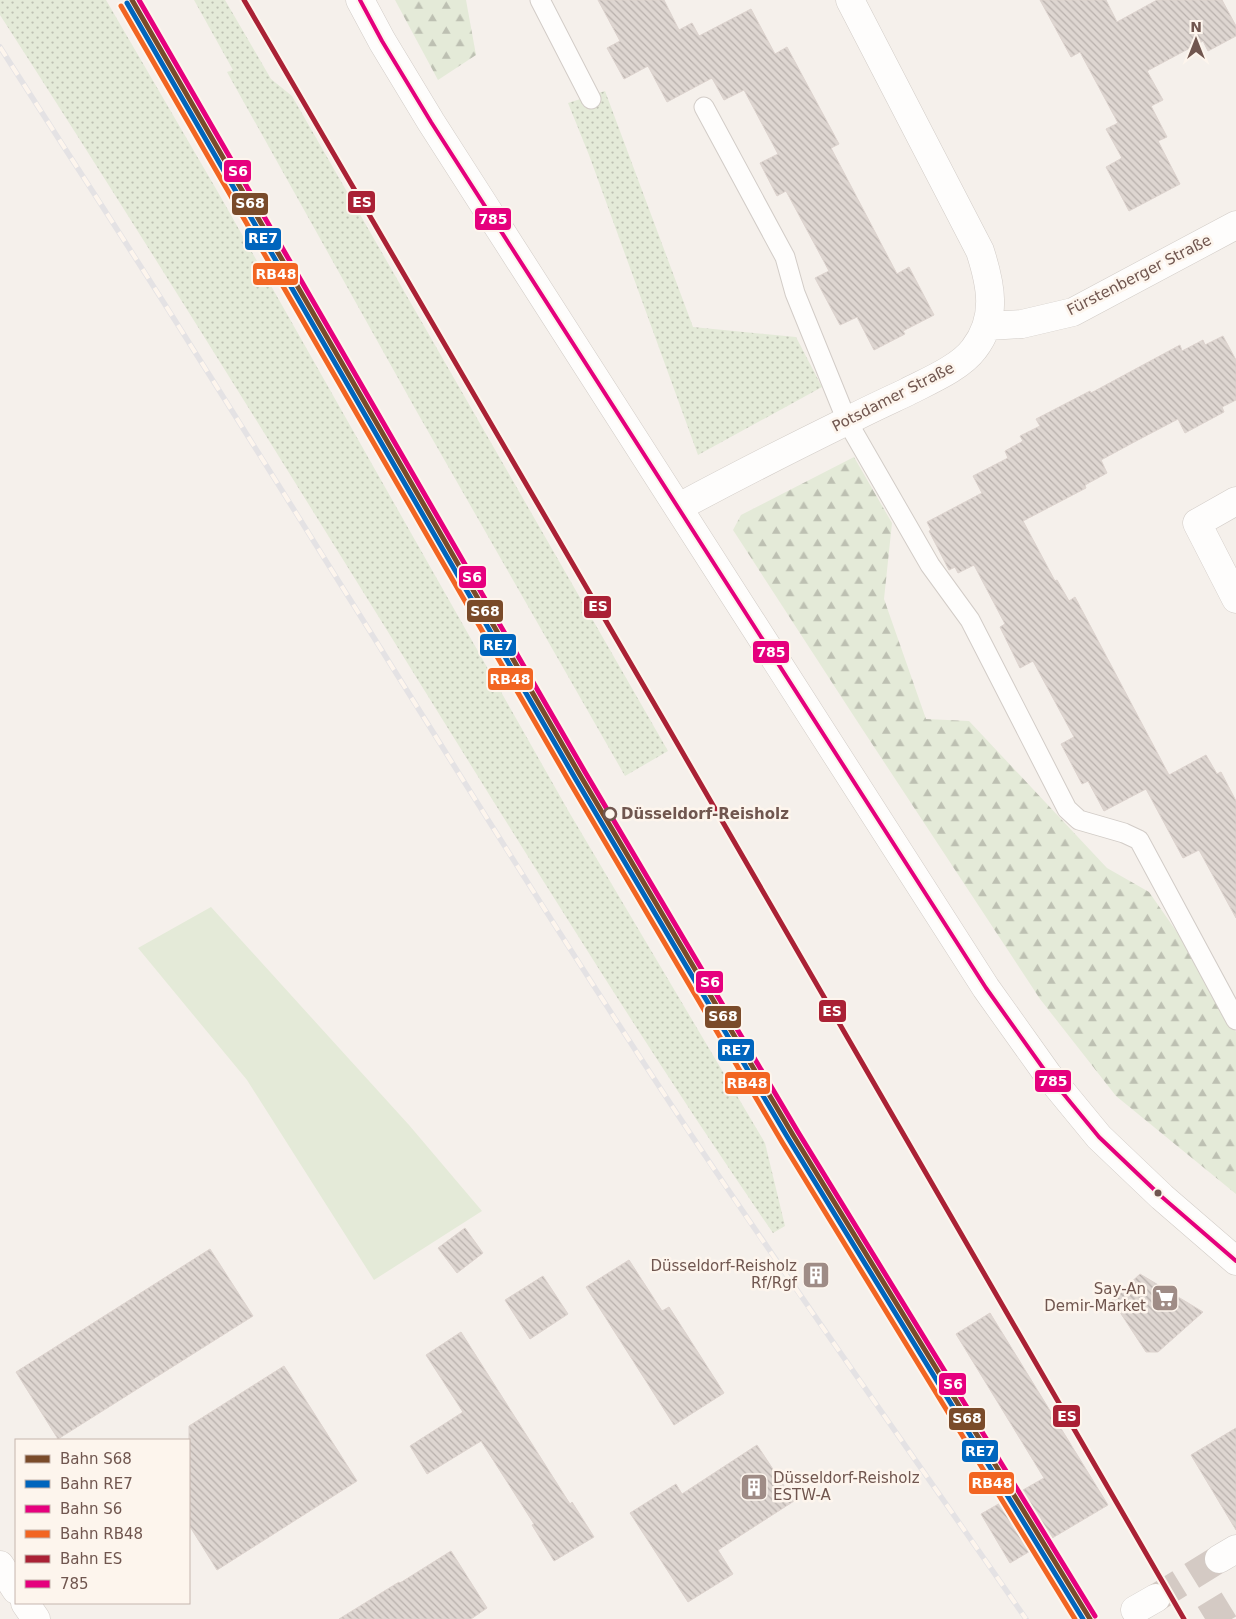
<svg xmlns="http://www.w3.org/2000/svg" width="1236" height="1619" font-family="'DejaVu Sans',sans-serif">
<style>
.grass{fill:url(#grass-dots)}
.forest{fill:url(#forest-firs)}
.garden{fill:#e4ead8}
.building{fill:url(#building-back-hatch);stroke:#ddd3ce}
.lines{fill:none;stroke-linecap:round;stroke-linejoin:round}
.tertiary-tunnel{stroke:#d4cac4;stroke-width:28;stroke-dasharray:28 14;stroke-linecap:butt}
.service-casing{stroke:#d2ccc7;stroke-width:21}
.minor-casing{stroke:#d2ccc7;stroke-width:29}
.tertiary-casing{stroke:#d2ccc7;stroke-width:29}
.service{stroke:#fefdfc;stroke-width:19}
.minor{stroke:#fefdfc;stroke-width:28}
.tertiary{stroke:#fefdfc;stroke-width:28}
.rail-casing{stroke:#e4e2e4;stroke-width:5.5}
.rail{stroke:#fdf5ed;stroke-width:4;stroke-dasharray:11;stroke-linecap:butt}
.bus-1-casing{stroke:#fdf5ed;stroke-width:8}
.bus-1{stroke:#e5007d;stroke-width:4}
.rail-1-casing{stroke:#fdf5ed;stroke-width:9}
.rail-2-casing{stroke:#fdf5ed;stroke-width:9}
.rail-3-casing{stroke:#fdf5ed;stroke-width:9}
.rail-4-casing{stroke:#fdf5ed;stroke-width:9}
.rail-5-casing{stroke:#fdf5ed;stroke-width:9}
.rail-1{stroke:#7a4b2a;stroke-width:5}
.rail-2{stroke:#0065bd;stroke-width:5}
.rail-3{stroke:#e6007e;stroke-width:5}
.rail-4{stroke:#f26522;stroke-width:5}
.rail-5{stroke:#aa2135;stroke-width:5}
.stop-dot{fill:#fdf5ed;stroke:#70564f;stroke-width:2.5}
.bus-dot{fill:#70564f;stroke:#fdf5ed;stroke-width:2}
.labels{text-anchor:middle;stroke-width:5;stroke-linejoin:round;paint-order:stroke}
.street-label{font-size:15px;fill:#70564f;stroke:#fdf5ed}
.stop-label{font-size:15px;font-weight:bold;fill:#70564f;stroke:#fdf5ed;text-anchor:start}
.poi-label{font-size:15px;fill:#70564f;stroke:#fdf5ed;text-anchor:end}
.line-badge{stroke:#fdf5ed;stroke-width:2}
.badge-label{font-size:14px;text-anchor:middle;font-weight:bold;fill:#fff}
</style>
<defs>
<pattern id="grass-dots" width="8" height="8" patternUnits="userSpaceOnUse" patternTransform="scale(1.25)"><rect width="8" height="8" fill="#e4ead8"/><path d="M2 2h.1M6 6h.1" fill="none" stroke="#bdc0b2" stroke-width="1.8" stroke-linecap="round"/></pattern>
<pattern id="forest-firs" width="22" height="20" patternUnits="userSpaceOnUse" patternTransform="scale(1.25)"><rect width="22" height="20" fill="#e4ead8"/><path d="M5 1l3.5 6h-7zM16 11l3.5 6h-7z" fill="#bdc0b2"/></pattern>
<pattern id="building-back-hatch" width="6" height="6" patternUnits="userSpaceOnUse" patternTransform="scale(1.25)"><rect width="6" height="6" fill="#ded6d1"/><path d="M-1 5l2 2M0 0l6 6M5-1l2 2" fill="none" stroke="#b8b0ac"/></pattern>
</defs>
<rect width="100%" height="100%" fill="#f5f0eb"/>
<path class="grass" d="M0,0h106l113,194 350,618 196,331 20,83 -12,7c-126,-183 -243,-373 -360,-561 -137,-220 -273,-440 -413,-657z
M194,0h31l46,79 21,17 376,655 -43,25 -208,-364 -190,-340 6,-2z
M605,91l88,236 103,10 26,50 -124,68 -109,-300 -21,-52z"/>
<path class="forest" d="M395,0h71l10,55 -38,25z
M854,457l38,66 -8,76 42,120 43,2 138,147 42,24 46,66 41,74v162l-120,-98 -76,-97 -183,-278 -124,-191 8,-15z"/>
<path class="garden" d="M211,907l198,218 73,86 -108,69 -127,-200 -109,-132z"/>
<path class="building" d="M598,0h66l15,30 13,-7 7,13 52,-27 24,45 12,-7 52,97 -8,4 66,126 12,-7 25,48 -31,16 2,3 -31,16 -17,-33 -17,8 -25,-47 14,-7 -43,-80 -9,5 -17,-33 18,-9 -34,-64 -20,10 -12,-22 -45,24 -19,-36 -24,13 -17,-31 13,-7z
M1040,0h66l11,22 40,-22h65l14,26v10l-28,15 -5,-10 -56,30 16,29 -12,6 16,31 -9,4 22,43 -51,27 -23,-44 16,-9 -16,-29 12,-6 -38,-71 -9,5z
M1223,336l13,24v40l-14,7 2,5 -39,21 -7,-14 -40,21 -37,20 6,13 -22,12 1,3 -63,33 32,60 2,-1 12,21 6,-4 94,178 37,-20 11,19 4,-2 15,29v117l-37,-68 -16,8 -37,-69 -42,22 -16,-30 -6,3 -21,-40 13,-7 -41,-76 -13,7 -20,-41 5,-3 -31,-59 -16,8 -3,-6 -6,3 -20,-39 2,-1 -4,-8 55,-29 -9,-17 35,-18 -3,-7 18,-10 -3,-5 20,-10 -4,-7 54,-28 1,2 89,-48 2,6 21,-11 2,5z
M465,1228l18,25 -26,20 -19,-25z
M210,1249l43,67 -195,123 -42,-67z
M629,1260l33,51 7,-4 55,86 -50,32 -88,-138z
M1140,1274l63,38 -45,40h-12l-34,-52z
M543,1276l25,38 -38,25 -25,-39z
M990,1313l118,192 -98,58 -29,-49 63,-36 -88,-144z
M461,1332l109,172 2,-2 22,35 -40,24 -22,-36 2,-1 -53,-83 -54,33 -17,-28 53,-34 -37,-57z
M284,1366l73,115 -140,89 -28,-45v-99z
M1236,1428v102l-45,-75z
M757,1445l37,56 -76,49 15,24 -45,28 -58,-89 46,-29 6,10z
M451,1551l36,57 -16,11h-132l60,-37 1,1z"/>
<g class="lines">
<path class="tertiary-tunnel" d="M1156,1598l63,-39
M1205,1619l31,-19"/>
<g class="service-casing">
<path id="service" d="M540,0l51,99
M704,107l81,150 10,36 52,128 83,144 40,55 97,189 12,11 45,13 15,7 97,180"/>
</g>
<g class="minor-casing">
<path id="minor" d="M988,326l34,-2 51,-12 163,-87
M1236,501l-39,22 39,76
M679,507c56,-30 113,-59 170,-87 19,-10 39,-19 58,-28 21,-11 53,-24 67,-43 24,-31 17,-64 6,-98l-130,-251"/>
</g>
<g class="tertiary-casing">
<path id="tertiary" d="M360,0l22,41 49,81 555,866 62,87 51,62 63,60 74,64
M1219,1559l17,-10
M0,1565l16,25
M25,1603l11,16
M1135,1610l21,-12"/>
</g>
<use href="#service" class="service"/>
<use href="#minor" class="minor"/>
<use href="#tertiary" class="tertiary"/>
<g class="rail-casing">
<path id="rail" d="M0,47c64,101 130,201 193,302 160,253 315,508 479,757 115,174 236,342 354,513"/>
</g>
<use href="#rail" class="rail"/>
<g class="bus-1-casing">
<path id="bus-1" d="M360,0l22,41 49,81 555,866 62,87 51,62 63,60 74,64"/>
</g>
<use href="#bus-1" class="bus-1"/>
<g class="rail-1-casing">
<path id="rail-1" d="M132,0l448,775 213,360 297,484"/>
</g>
<g class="rail-2-casing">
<path id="rail-2" d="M127,3l448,775 213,360 295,481"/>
</g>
<g class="rail-3-casing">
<path id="rail-3" d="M139,0l446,772 213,360 297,484"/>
</g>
<g class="rail-4-casing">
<path id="rail-4" d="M121,6l448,775 213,361 293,477"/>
</g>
<g class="rail-5-casing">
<path id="rail-5" d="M244,0l422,724 518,895"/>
</g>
<use href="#rail-1" class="rail-1"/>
<use href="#rail-2" class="rail-2"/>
<use href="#rail-3" class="rail-3"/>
<use href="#rail-4" class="rail-4"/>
<use href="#rail-5" class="rail-5"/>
</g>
<defs>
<g id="building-square" transform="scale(1.4375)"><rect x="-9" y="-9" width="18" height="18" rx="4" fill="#9f8c86" stroke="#fdf5ed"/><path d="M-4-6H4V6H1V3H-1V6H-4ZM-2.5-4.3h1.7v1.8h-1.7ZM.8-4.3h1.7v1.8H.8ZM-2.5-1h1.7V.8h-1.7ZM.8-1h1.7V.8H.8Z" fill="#fff"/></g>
<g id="supermarket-square" transform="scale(1.4375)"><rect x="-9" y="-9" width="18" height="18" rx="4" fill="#9f8c86" stroke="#fdf5ed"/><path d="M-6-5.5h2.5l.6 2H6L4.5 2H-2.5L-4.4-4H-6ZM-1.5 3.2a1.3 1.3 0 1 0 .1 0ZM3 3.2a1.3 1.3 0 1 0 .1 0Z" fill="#fff"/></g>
</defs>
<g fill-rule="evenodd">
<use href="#building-square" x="816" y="1275"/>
<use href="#supermarket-square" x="1165" y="1298"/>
<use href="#building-square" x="754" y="1487"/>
</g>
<circle class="stop-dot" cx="610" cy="814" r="6"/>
<circle class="bus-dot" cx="1158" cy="1193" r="4.5"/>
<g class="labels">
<g class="street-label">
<text transform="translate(1139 275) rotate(-27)" y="5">Fürstenberger Straße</text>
<text transform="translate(893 397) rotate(-27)" y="5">Potsdamer Straße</text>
</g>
<g class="stop-label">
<text x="621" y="819">Düsseldorf-Reisholz</text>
</g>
<g class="poi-label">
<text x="797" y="1271">Düsseldorf-Reisholz<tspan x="797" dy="17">Rf/Rgf</tspan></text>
<text x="1146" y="1294">Say-An<tspan x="1146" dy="17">Demir-Market</tspan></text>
<text x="773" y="1483" text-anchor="start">Düsseldorf-Reisholz<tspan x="773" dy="17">ESTW-A</tspan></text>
</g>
</g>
<g class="line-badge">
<rect x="223" y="159" width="29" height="24" rx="5" fill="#e6007e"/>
<rect x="347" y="190" width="29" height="24" rx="5" fill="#aa2135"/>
<rect x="231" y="192" width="38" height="24" rx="5" fill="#7a4b2a"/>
<rect x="474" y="207" width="38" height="24" rx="5" fill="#e5007d"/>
<rect x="244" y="227" width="38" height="24" rx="5" fill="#0065bd"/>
<rect x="252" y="262" width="47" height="24" rx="5" fill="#f26522"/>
<rect x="458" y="565" width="29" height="24" rx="5" fill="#e6007e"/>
<rect x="583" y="595" width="29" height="24" rx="5" fill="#aa2135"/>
<rect x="466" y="599" width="38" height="24" rx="5" fill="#7a4b2a"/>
<rect x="479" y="633" width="38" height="24" rx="5" fill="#0065bd"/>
<rect x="752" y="640" width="38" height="24" rx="5" fill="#e5007d"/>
<rect x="487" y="667" width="47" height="24" rx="5" fill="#f26522"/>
<rect x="695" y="970" width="29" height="24" rx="5" fill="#e6007e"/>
<rect x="818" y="999" width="29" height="24" rx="5" fill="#aa2135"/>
<rect x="704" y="1005" width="38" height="24" rx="5" fill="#7a4b2a"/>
<rect x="717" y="1038" width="38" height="24" rx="5" fill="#0065bd"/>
<rect x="1034" y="1069" width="38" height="24" rx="5" fill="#e5007d"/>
<rect x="724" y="1071" width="47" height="24" rx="5" fill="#f26522"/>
<rect x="938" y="1372" width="29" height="24" rx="5" fill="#e6007e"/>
<rect x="1052" y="1404" width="29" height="24" rx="5" fill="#aa2135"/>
<rect x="948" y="1407" width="38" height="24" rx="5" fill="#7a4b2a"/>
<rect x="961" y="1439" width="38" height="24" rx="5" fill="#0065bd"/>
<rect x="968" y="1471" width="47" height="24" rx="5" fill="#f26522"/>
</g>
<g class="badge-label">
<text x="238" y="176">S6</text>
<text x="362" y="207">ES</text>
<text x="250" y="208">S68</text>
<text x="493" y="224">785</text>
<text x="263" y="243">RE7</text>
<text x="276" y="279">RB48</text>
<text x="472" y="582">S6</text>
<text x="598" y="611">ES</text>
<text x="485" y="616">S68</text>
<text x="498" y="650">RE7</text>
<text x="771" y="657">785</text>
<text x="510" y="684">RB48</text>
<text x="710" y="987">S6</text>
<text x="832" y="1016">ES</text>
<text x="723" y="1021">S68</text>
<text x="736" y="1055">RE7</text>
<text x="1053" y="1086">785</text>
<text x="747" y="1088">RB48</text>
<text x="953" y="1389">S6</text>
<text x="1067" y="1421">ES</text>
<text x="967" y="1423">S68</text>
<text x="980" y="1456">RE7</text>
<text x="992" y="1488">RB48</text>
</g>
<rect x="15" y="1439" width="175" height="165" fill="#fdf5ed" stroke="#c5b5ae"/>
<rect x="25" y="1455" width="25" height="8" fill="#7a4b2a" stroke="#c5b5ae"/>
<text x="60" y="1464" font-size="15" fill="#70564f">Bahn S68</text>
<rect x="25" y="1480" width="25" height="8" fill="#0065bd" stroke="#c5b5ae"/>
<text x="60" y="1489" font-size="15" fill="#70564f">Bahn RE7</text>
<rect x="25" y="1505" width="25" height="8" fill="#e6007e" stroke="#c5b5ae"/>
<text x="60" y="1514" font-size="15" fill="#70564f">Bahn S6</text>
<rect x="25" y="1530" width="25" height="8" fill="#f26522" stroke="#c5b5ae"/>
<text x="60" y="1539" font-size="15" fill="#70564f">Bahn RB48</text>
<rect x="25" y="1555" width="25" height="8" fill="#aa2135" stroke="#c5b5ae"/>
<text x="60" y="1564" font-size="15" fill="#70564f">Bahn ES</text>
<rect x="25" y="1580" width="25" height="8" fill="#e5007d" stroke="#c5b5ae"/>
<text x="60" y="1589" font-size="15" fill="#70564f">785</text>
<g transform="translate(1196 40)" stroke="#fdf5ed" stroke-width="4" paint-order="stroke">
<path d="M0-4L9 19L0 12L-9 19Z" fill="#70564f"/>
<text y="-8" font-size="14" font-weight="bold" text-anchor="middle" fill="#70564f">N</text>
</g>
</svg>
